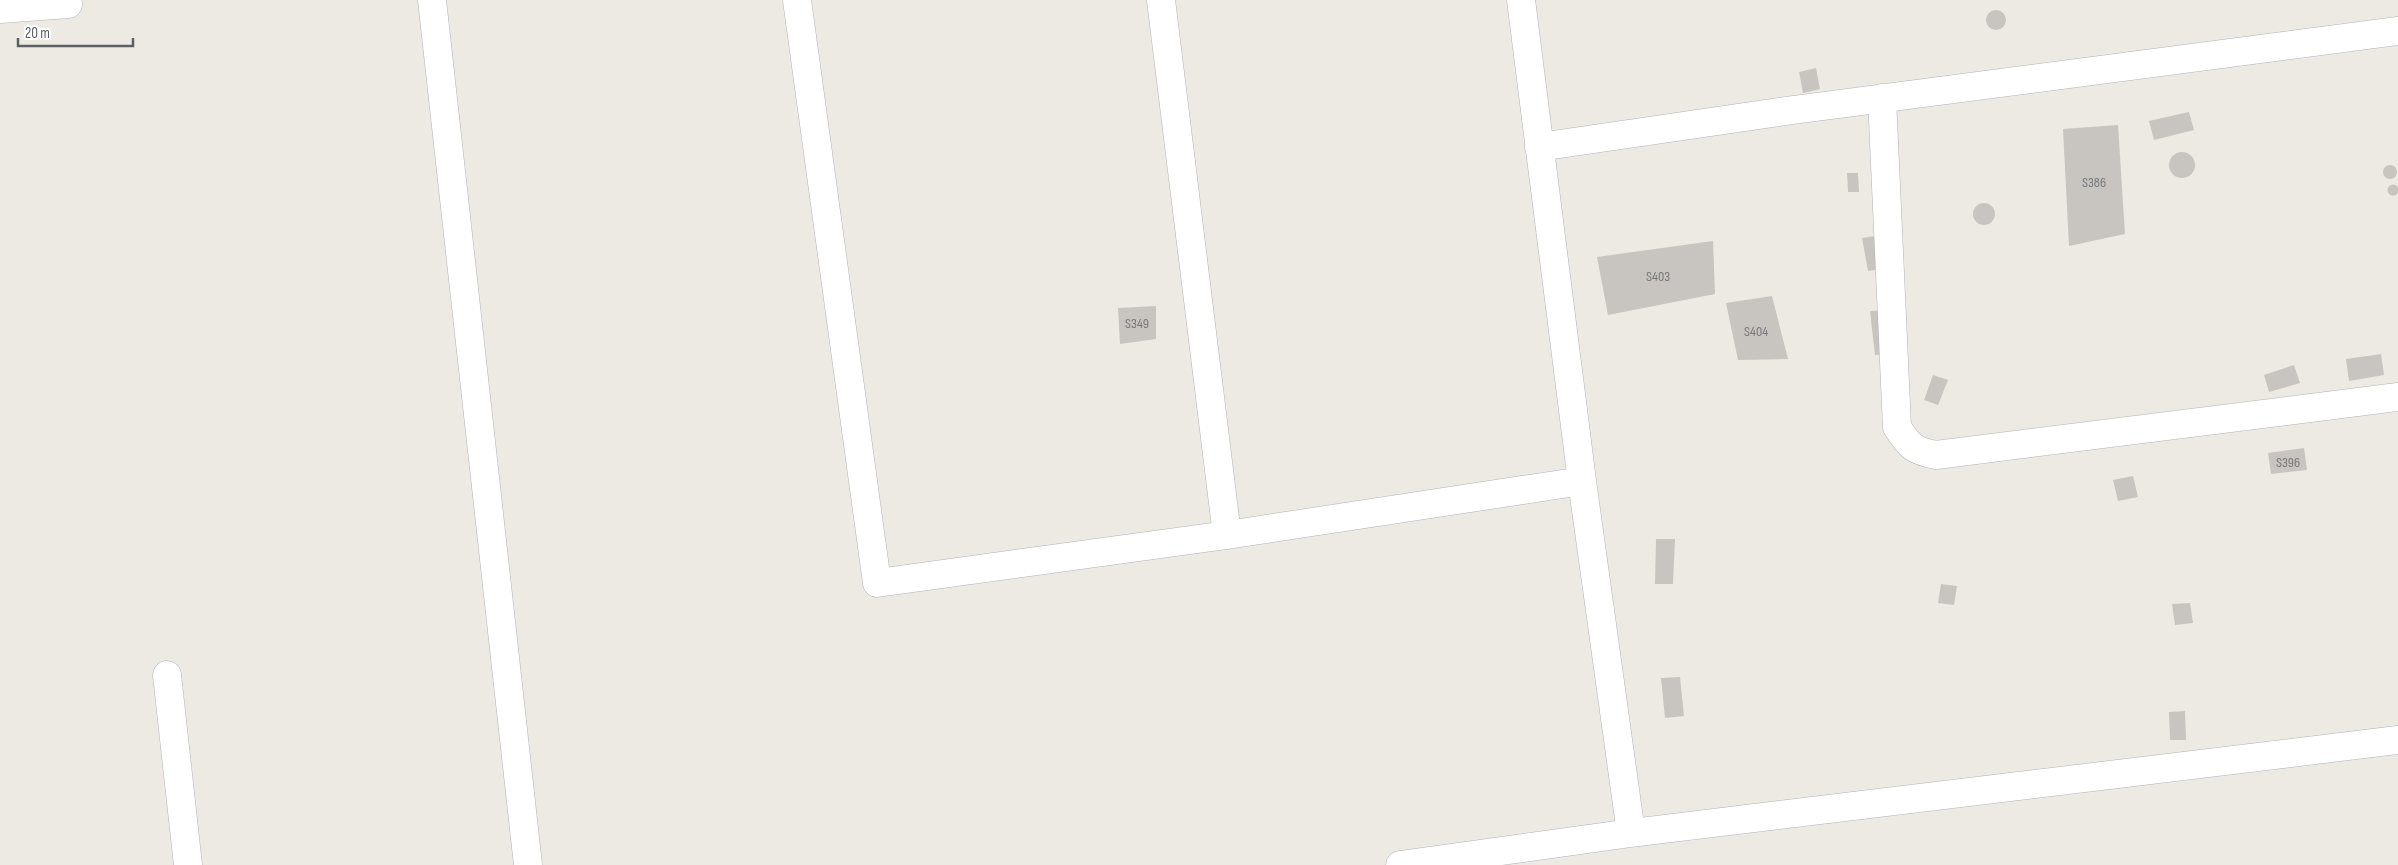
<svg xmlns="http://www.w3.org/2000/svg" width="2398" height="865" font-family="'Sofia Sans Condensed',sans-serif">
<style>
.building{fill:#c8c5c0}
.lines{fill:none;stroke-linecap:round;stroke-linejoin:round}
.minor-casing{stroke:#b0b3b7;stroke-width:29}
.minor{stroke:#fff;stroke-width:28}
.labels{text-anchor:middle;stroke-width:4;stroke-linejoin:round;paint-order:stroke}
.number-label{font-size:14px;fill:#76787a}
</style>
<rect width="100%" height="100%" fill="#eceae3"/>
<path class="building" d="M1986 20a10 10 0 1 1 20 0a10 10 0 1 1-20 0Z
M1816,68l4,21 -17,4 -4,-21z
M2189,112l5,18 -40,10 -5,-19z
M2118,125l7,109 -56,12 -6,-117z
M2169 165a13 13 0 1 1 26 0a13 13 0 1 1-26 0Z
M2383 172a7 7 0 1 1 14 0a7 7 0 1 1-14 0Z
M1847,173h11l1,19h-11z
M2387.5 190a5.5 5.5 0 1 1 11 0a5.5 5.5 0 1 1-11 0Z
M1973 214a11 11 0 1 1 22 0a11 11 0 1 1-22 0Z
M1882,235l6,33 -20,3 -6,-33z
M1713,241l2,53 -107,21 -11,-58z
M1772,296l16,63 -50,1 -12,-57z
M1156,306v33l-36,5 -2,-36z
M1886,310l5,44 -16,1 -5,-44z
M2381,354l3,21 -35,6 -3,-22z
M2294,365l6,18 -31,9 -5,-17z
M1933,375l15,5 -10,25 -14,-5z
M2304,448l3,22 -36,4 -3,-21z
M2133,476l5,21 -20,4 -5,-21z
M1656,539h19l-2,45h-18z
M1941,584l16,2 -3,19 -16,-2z
M2190,603l3,20 -18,2 -3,-21z
M1680,677l4,39 -19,2 -4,-40z
M2185,711l1,29h-16l-1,-28z"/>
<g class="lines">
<g class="minor-casing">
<path id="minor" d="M432,0l96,865
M797,0l80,583 350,-48 355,-54
M1161,0l66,535
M1521,0l61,481 49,352
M0,9l68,-5
M1882,98l15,329c12,19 17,24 39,28l462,-58
M1539,147l254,-37 605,-79
M167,675l21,190
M1400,865l231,-32 767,-93"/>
</g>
<use href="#minor" class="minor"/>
</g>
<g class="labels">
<g class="number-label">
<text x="2094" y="187">S386</text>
<text x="1658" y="281">S403</text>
<text x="1137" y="328">S349</text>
<text x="1756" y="336">S404</text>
<text x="2288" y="467">S396</text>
</g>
</g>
<path d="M18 38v8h115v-8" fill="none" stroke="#5b5f62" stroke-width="2.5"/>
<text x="25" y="38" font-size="15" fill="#5b5f62" stroke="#ffffff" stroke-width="4" paint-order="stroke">20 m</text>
</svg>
